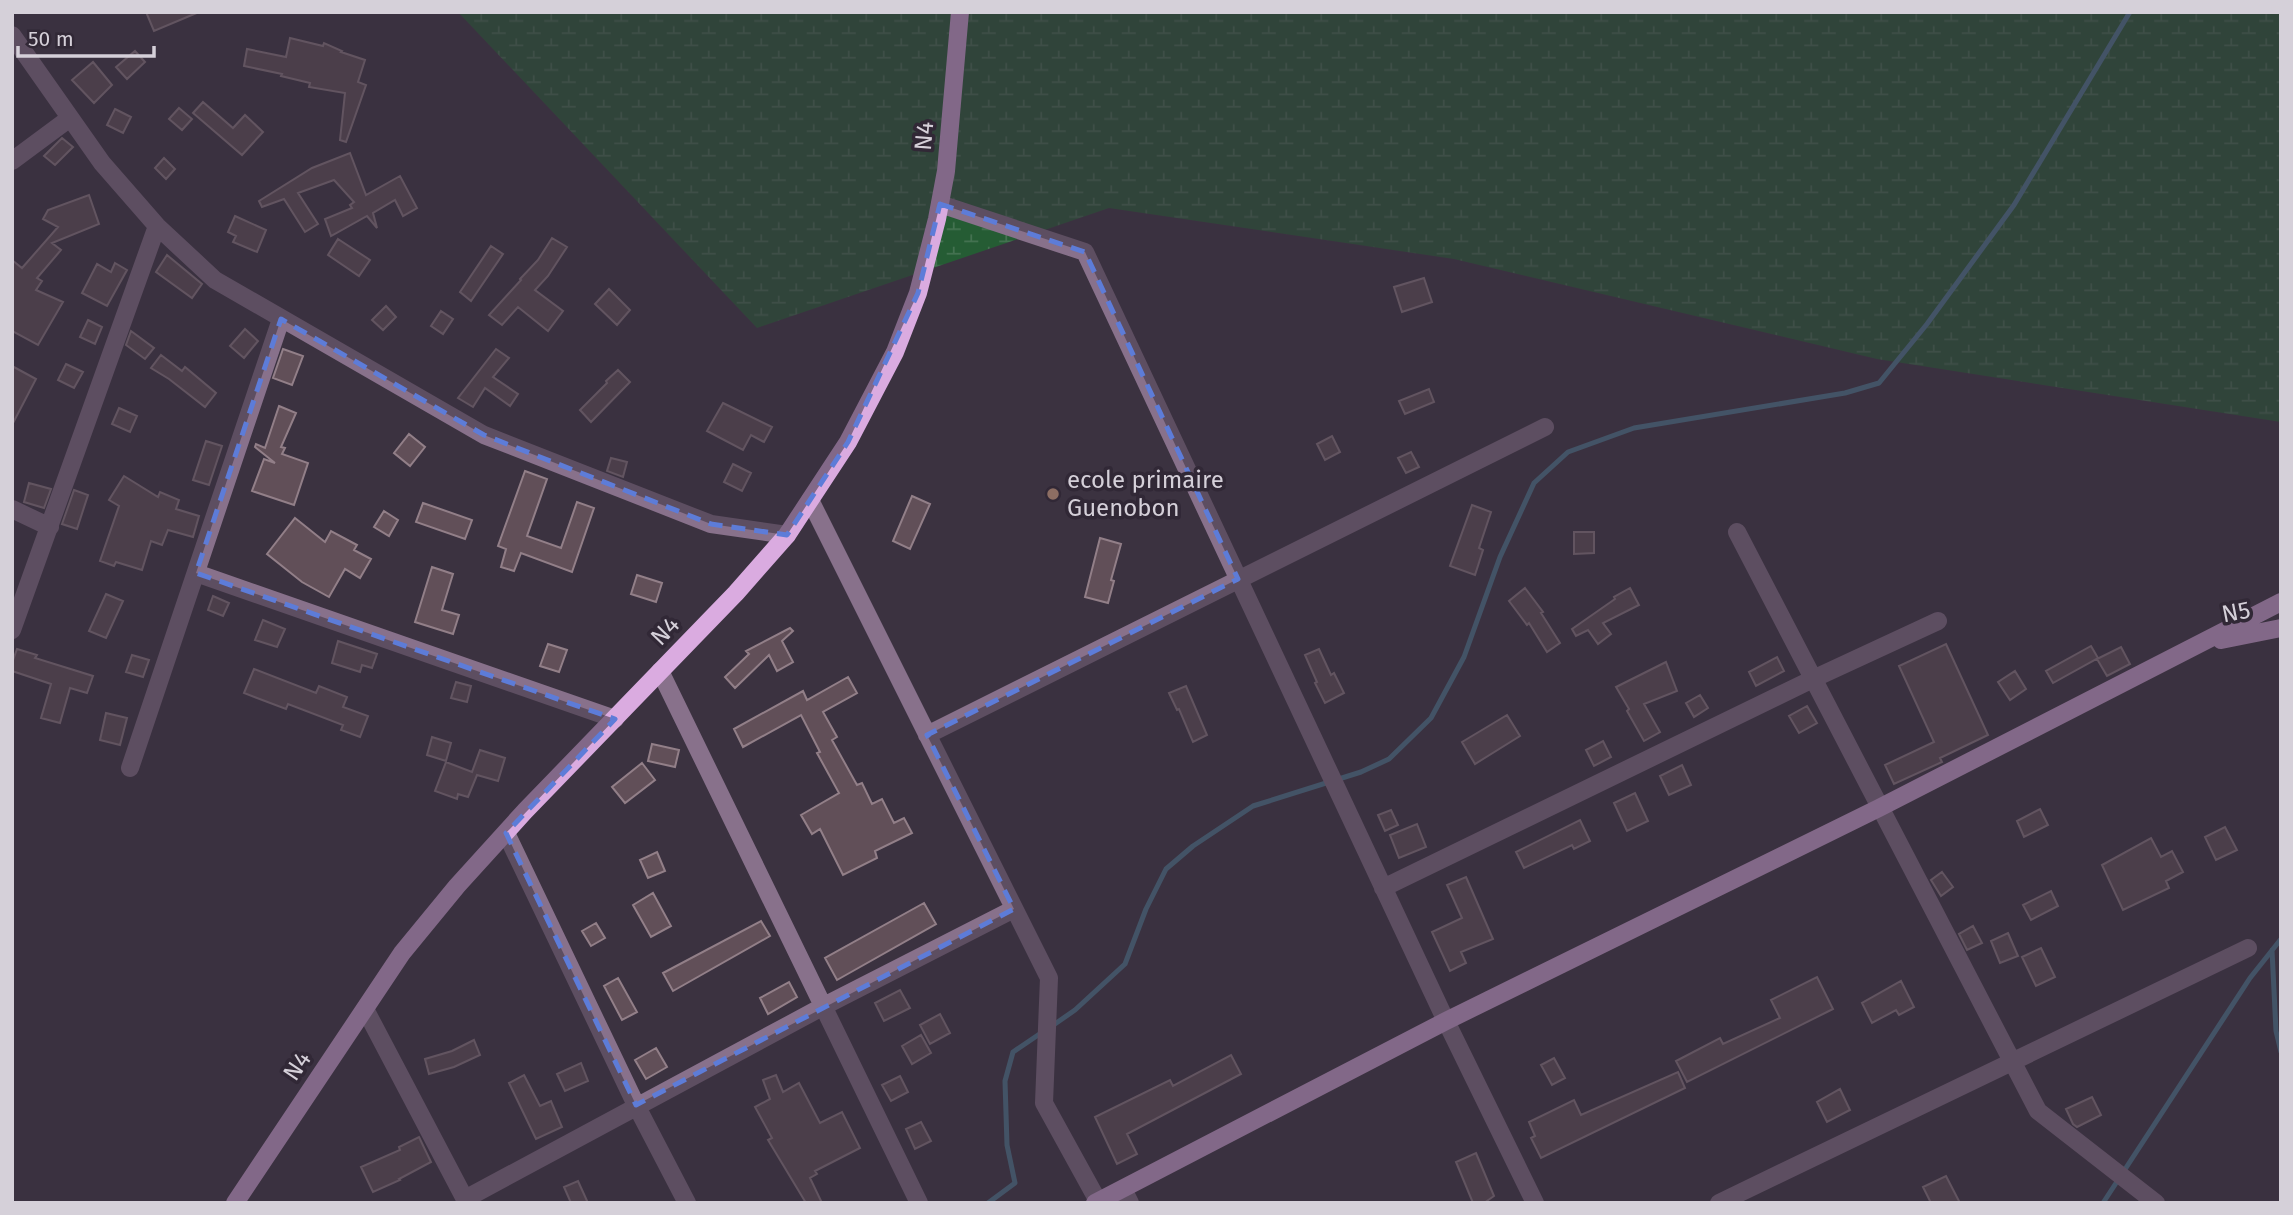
<svg xmlns="http://www.w3.org/2000/svg" width="2293" height="1215" font-family="'Fira Sans',sans-serif">
<style>
.wetland{fill:url(#wetland-marsh)}
.lines{fill:none;stroke-linecap:round;stroke-linejoin:round}
.stream{stroke:#4e7d96;stroke-width:5}
.building{fill:#614f58;stroke:#927f88;stroke-width:2}
.minor{stroke:#88718b;stroke-width:18}
.major{stroke:#daabe0;stroke-width:18}
.marked{fill:none;stroke:#5d7cd8;stroke-width:5;stroke-dasharray:14 9;stroke-linejoin:round}
.education-dot{fill:#8d6e63;stroke:#312836;stroke-width:2.5}
.labels{text-anchor:middle;stroke-width:7;stroke-linejoin:round;paint-order:stroke}
.street-label{font-size:24px;fill:#d5d0d9;stroke:#312836}
.poi-label{font-size:24px;fill:#d5d0d9;stroke:#312836;text-anchor:start}
</style>
<defs>
<pattern id="wetland-marsh" width="20" height="14" patternUnits="userSpaceOnUse" patternTransform="scale(1.75)"><rect width="20" height="14" fill="#255c34"/><path d="M1 5h8M5 5V1M11 12h8M15 12V8" fill="none" stroke="#447251"/></pattern>
</defs>
<rect width="100%" height="100%" fill="#3b3240"/>
<path class="wetland" d="M458,12h1823v410l-404,-63 -423,-100 -345,-51 -352,120z"/>
<g class="lines">
<path class="stream" d="M2272,950l4,81 5,21
M1052,1026l23,-16 50,-46 21,-55 20,-40 27,-23 60,-40 108,-34 28,-13 42,-41 33,-61 36,-100 34,-74 34,-31 66,-24 211,-35 34,-10 48,-59 87,-119 116,-193
M988,1203l27,-20 -8,-38 -2,-64 8,-29 31,-21
M2103,1203l147,-225 31,-39"/>
</g>
<path class="building" d="M146,12h53l-45,19z
M290,38l33,8 1,-3 18,8 -1,1 24,8 -7,22 8,3 -20,57 -6,-2 5,-47 -36,-6 1,-4 -29,-7 1,-2 -38,-8 3,-17 39,8z
M135,51l10,11 -18,17 -11,-12z
M93,62l19,23 -18,18 -22,-23z
M203,102l30,26 12,-13 18,17 -21,23 -49,-42z
M179,108l13,11 -10,11 -13,-11z
M115,109l16,8 -8,16 -16,-8z
M62,138l11,9 -18,18 -11,-9z
M350,153l16,42 34,-19 17,32 -14,8 -8,-16 -22,13 4,15 -10,-12 -36,20 -6,-17 27,-11 -2,-3 4,-3 -20,-22 -36,13 20,31 -13,8 -21,-33 -22,8 -3,-6 53,-33z
M164,158l11,11 -9,10 -11,-11z
M89,195l10,29 -47,19 9,7 -24,28 5,3 -6,9 27,12 -25,43 -26,-14v-71l10,8 36,-41 -15,-8 5,-9z
M235,216l31,14 -9,22 -24,-10 3,-6 -8,-4z
M552,238l15,9 -19,29 -13,14 28,21 -15,20 -30,-24 -16,18 -13,-10 32,-35 -1,-1 18,-19z
M338,239l32,21 -11,16 -31,-21z
M491,246l12,8 -32,47 -11,-9z
M167,255l35,29 -10,14 -36,-26z
M115,263l12,7 -20,36 -25,-13 15,-29 14,8z
M1424,278l8,24 -30,10 -8,-25z
M609,289l21,21 -13,15 -22,-21z
M386,306l10,11 -13,13 -11,-10z
M441,311l12,8 -10,15 -12,-8z
M88,320l14,7 -7,17 -15,-7z
M245,329l13,12 -14,17 -14,-12z
M131,331l23,17 -9,11 -19,-14z
M283,349l20,7 -11,29 -19,-7z
M496,349l13,9 -16,19 25,17 -8,12 -25,-18 -12,19 -15,-9z
M161,355l21,16 3,-4 31,26 -11,14 -36,-28 -18,-11z
M66,364l17,8 -9,16 -16,-8z
M12,366l24,13 -24,46z
M618,370l12,12 -39,40 -11,-12 27,-27 -1,-2z
M1429,389l5,13 -29,12 -6,-13z
M723,403l49,24 -8,15 -13,-7 -8,15 -36,-19z
M279,406l17,7 -15,34 4,1 -3,6 26,9 -14,42 -42,-14 12,-32 11,4 -20,-16 1,-3 9,4z
M119,408l18,8 -7,16 -18,-8z
M409,434l16,13 -15,19 -16,-13z
M1332,436l8,16 -15,8 -8,-16z
M206,441l16,5 -13,39 -16,-5z
M1411,452l8,15 -13,6 -8,-15z
M611,458l16,4 -4,15 -16,-6z
M733,464l18,9 -9,18 -18,-9z
M525,471l22,8 -20,57 34,12 16,-46 17,6 -22,64 -51,-19 -7,18 -13,-4 5,-18 -8,-3z
M124,476l34,21 2,-5 19,8 -3,9 23,7 -6,21 -25,-7 -6,15 -11,-4 -9,29 -26,-8 -2,4 -14,-5 19,-55 -10,-6z
M29,483l22,6 -7,19 -20,-6z
M74,490l14,5 -11,34 -15,-5z
M912,496l18,8 -20,45 -17,-8z
M423,503l49,17 -7,19 -49,-17z
M1472,505l19,7 -12,36 4,2 -8,25 -25,-9z
M384,511l14,9 -9,16 -15,-9z
M295,518l30,24 6,-11 26,14 -3,5 17,9 -11,19 -15,-9 -16,28 -27,-15 -35,-28z
M1574,532h20v21l-20,1z
M1100,538l21,6 -10,36 3,1 -6,22 -23,-6z
M432,567l21,7 -11,36 17,5 -6,19 -38,-12z
M637,575l25,8 -6,19 -25,-8z
M1525,588l18,24 -2,1 19,30 -13,9 -18,-29 -2,2 -18,-24z
M1630,588l9,17 -36,18 8,11 -13,10 -10,-14 -12,6 -4,-7 43,-30 -1,-2z
M106,594l17,7 -17,37 -17,-7z
M213,596l16,7 -6,13 -15,-6z
M263,620l22,9 -8,18 -22,-7z
M790,628l3,3 -11,10 11,21 -16,9 -8,-16 -34,33 -10,-11 24,-23 -3,-3z
M338,641l39,13 -5,14 -10,-3 -2,7 -28,-9z
M548,644l19,6 -8,22 -19,-6z
M1946,644l42,91 -48,23 2,4 -48,22 -9,-19 49,-23 -35,-76z
M2091,646l7,12 -45,25 -7,-12z
M2121,647l9,17 -23,12 -10,-17z
M17,649l20,6 -2,3 58,18 -6,17 -17,-5 -10,35 -19,-5 10,-34 -39,-13v-8z
M1319,649l12,26 3,-2 10,20 -19,10 -10,-20 2,-1 -12,-27z
M132,655l17,5 -6,17 -17,-5z
M1777,657l7,14 -28,15 -7,-14z
M1666,662l11,29 -33,13 16,28 -16,9 -17,-30 2,-2 -13,-22z
M254,669l62,24 3,-7 28,11 -4,10 25,9 -8,21 -19,-7 2,-5 -55,-21 -2,5 -42,-16z
M2015,671l11,18 -16,11 -12,-18z
M848,677l9,16 -34,19 14,25 -5,3 25,45 5,-2 10,21 10,-5 12,24 10,-5 8,15 -37,18 2,7 -34,17 -23,-46 -8,5 -11,-19 38,-22 -22,-40 3,-1 -19,-37 -58,32 -9,-18 69,-38 4,9z
M456,682l15,4 -4,16 -16,-4z
M1186,686l21,49 -14,7 -14,-33 -2,1 -8,-17z
M1700,695l8,13 -14,9 -8,-14z
M1807,706l10,17 -18,10 -10,-17z
M106,713l21,5 -7,27 -20,-5z
M1507,715l13,21 -45,28 -13,-22z
M432,737l19,6 -5,18 -19,-6z
M1603,741l8,16 -17,9 -8,-16z
M652,744l27,6 -4,17 -27,-6z
M480,750l25,8 -7,23 -21,-6 -9,22 -10,-3 -1,5 -22,-8 11,-29 26,10z
M642,763l13,17 -30,23 -13,-16z
M1682,765l9,20 -22,10 -9,-19z
M1635,793l13,28 -21,10 -13,-28z
M2040,809l8,16 -24,12 -7,-16z
M1391,810l7,15 -13,6 -7,-16z
M1580,820l10,21 -16,8 -2,-4 -48,23 -8,-16z
M1417,824l9,23 -27,11 -9,-23z
M2225,827l12,23 -21,10 -11,-23z
M2151,838l10,19 11,-6 11,21 -17,9 3,7 -46,22 -21,-45z
M657,852l8,19 -17,7 -8,-18z
M1942,872l11,15 -12,9 -10,-16z
M1466,877l27,62 -32,13 5,11 -16,8 -18,-39 30,-14 -15,-33z
M2051,891l7,15 -27,14 -8,-15z
M653,893l18,33 -20,11 -18,-32z
M924,903l12,21 -99,56 -12,-22z
M761,921l9,15 -97,55 -10,-18z
M596,923l9,15 -14,8 -9,-15z
M1973,926l9,17 -15,7 -8,-16z
M2008,933l10,23 -18,7 -9,-22z
M2041,948l14,29 -19,9 -14,-29z
M1817,977l16,32 -146,73 -11,-21 44,-23 3,6 57,-26 -9,-18z
M618,978l19,34 -15,8 -18,-34z
M1901,981l13,26 -15,8 -3,-5 -24,13 -10,-20z
M789,982l8,15 -29,17 -8,-16z
M900,990l10,18 -26,13 -9,-18z
M940,1014l10,19 -20,11 -10,-19z
M921,1035l10,18 -19,11 -10,-18z
M474,1040l6,15 -26,12 -25,7 -4,-15 27,-8z
M656,1048l11,19 -21,12 -11,-19z
M1231,1055l10,19 -114,60 10,20 -20,10 -22,-47 75,-37 3,6z
M1554,1058l11,20 -13,7 -11,-20z
M581,1063l7,18 -23,10 -8,-17z
M1678,1072l7,16 -144,70 -10,-20 4,-2 -6,-14 45,-22 7,15z
M524,1075l16,31 11,-5 11,26 -26,12 -27,-56z
M776,1075l7,17 16,-9 21,40 22,-11 18,36 -45,23 2,3 -7,4 12,25h-16l-38,-63 4,-2 -17,-31 15,-8 -7,-19z
M900,1076l8,16 -17,9 -9,-16z
M1840,1089l10,21 -23,12 -10,-20z
M2092,1097l9,18 -24,12 -4,-3 -7,-15z
M921,1122l10,19 -16,8 -9,-20z
M419,1137l12,25 -32,17 1,1 -27,12 -12,-25 39,-17 -1,-3z
M1476,1153l18,43 -10,7h-11l-17,-41z
M1946,1176l14,27h-29l-8,-16z
M578,1181l10,22h-17l-7,-16z"/>
<g class="lines">
<path class="minor" d="M12,35l90,128 55,63 58,54 269,155 227,89 76,11
M12,161l58,-43
M940,204l145,48 361,769 89,182
M810,500l239,478 -5,125 54,98
M12,509l38,18
M1737,532l301,579 118,92
M196,573l419,146
M12,630l145,-404
M660,671l259,532
M927,735l618,-308
M130,768l151,-449
M506,833l130,272 51,98
M1383,888l432,-210 123,-57
M365,1009l102,194
M1123,1189l7,14
M465,1199l359,-193 190,-97
M1719,1203l529,-255"/>
<path class="major" d="M2221,640l60,-12
M235,1203l167,-250 55,-67 68,-75 211,-218 51,-58 61,-93 47,-90 23,-59 19,-74 9,-48 14,-159
M1095,1203l351,-182 433,-213 402,-206"/>
</g>
<path d="M0 0H2293V1215H0ZM940,204l145,48 153,327 -311,156 87,174 -378,196 -130,-272 109,-114 -419,-146 85,-254 203,116 227,89 76,11 61,-93 70,-149z" fill="#3b3240" fill-opacity=".55" fill-rule="evenodd"/>
<path class="marked" d="M940,204l145,48 153,327 -311,156 87,174 -378,196 -130,-272 109,-114 -419,-146 85,-254 203,116 227,89 76,11 61,-93 70,-149z"/>
<circle class="education-dot" cx="1053" cy="494" r="7"/>
<g class="labels">
<g class="street-label">
<text transform="translate(924 136) rotate(-85)" y="8">N4</text>
<text transform="translate(2236 612) rotate(-11)" y="8">N5</text>
<text transform="translate(665 631) rotate(-46)" y="8">N4</text>
<text transform="translate(297 1066) rotate(-56)" y="8">N4</text>
</g>
<g class="poi-label">
<text x="1067" y="488">ecole primaire<tspan x="1067" dy="28">Guenobon</tspan></text>
</g>
</g>
<rect width="2293" height="1215" fill="none" stroke="#d5d0d9" stroke-width="28"/>
<path d="M18 46v10h136v-10" fill="none" stroke="#d5d0d9" stroke-width="3.5"/>
<text x="28" y="46" font-size="21" fill="#d5d0d9" stroke="#312836" stroke-width="5" paint-order="stroke">50 m</text>
</svg>
